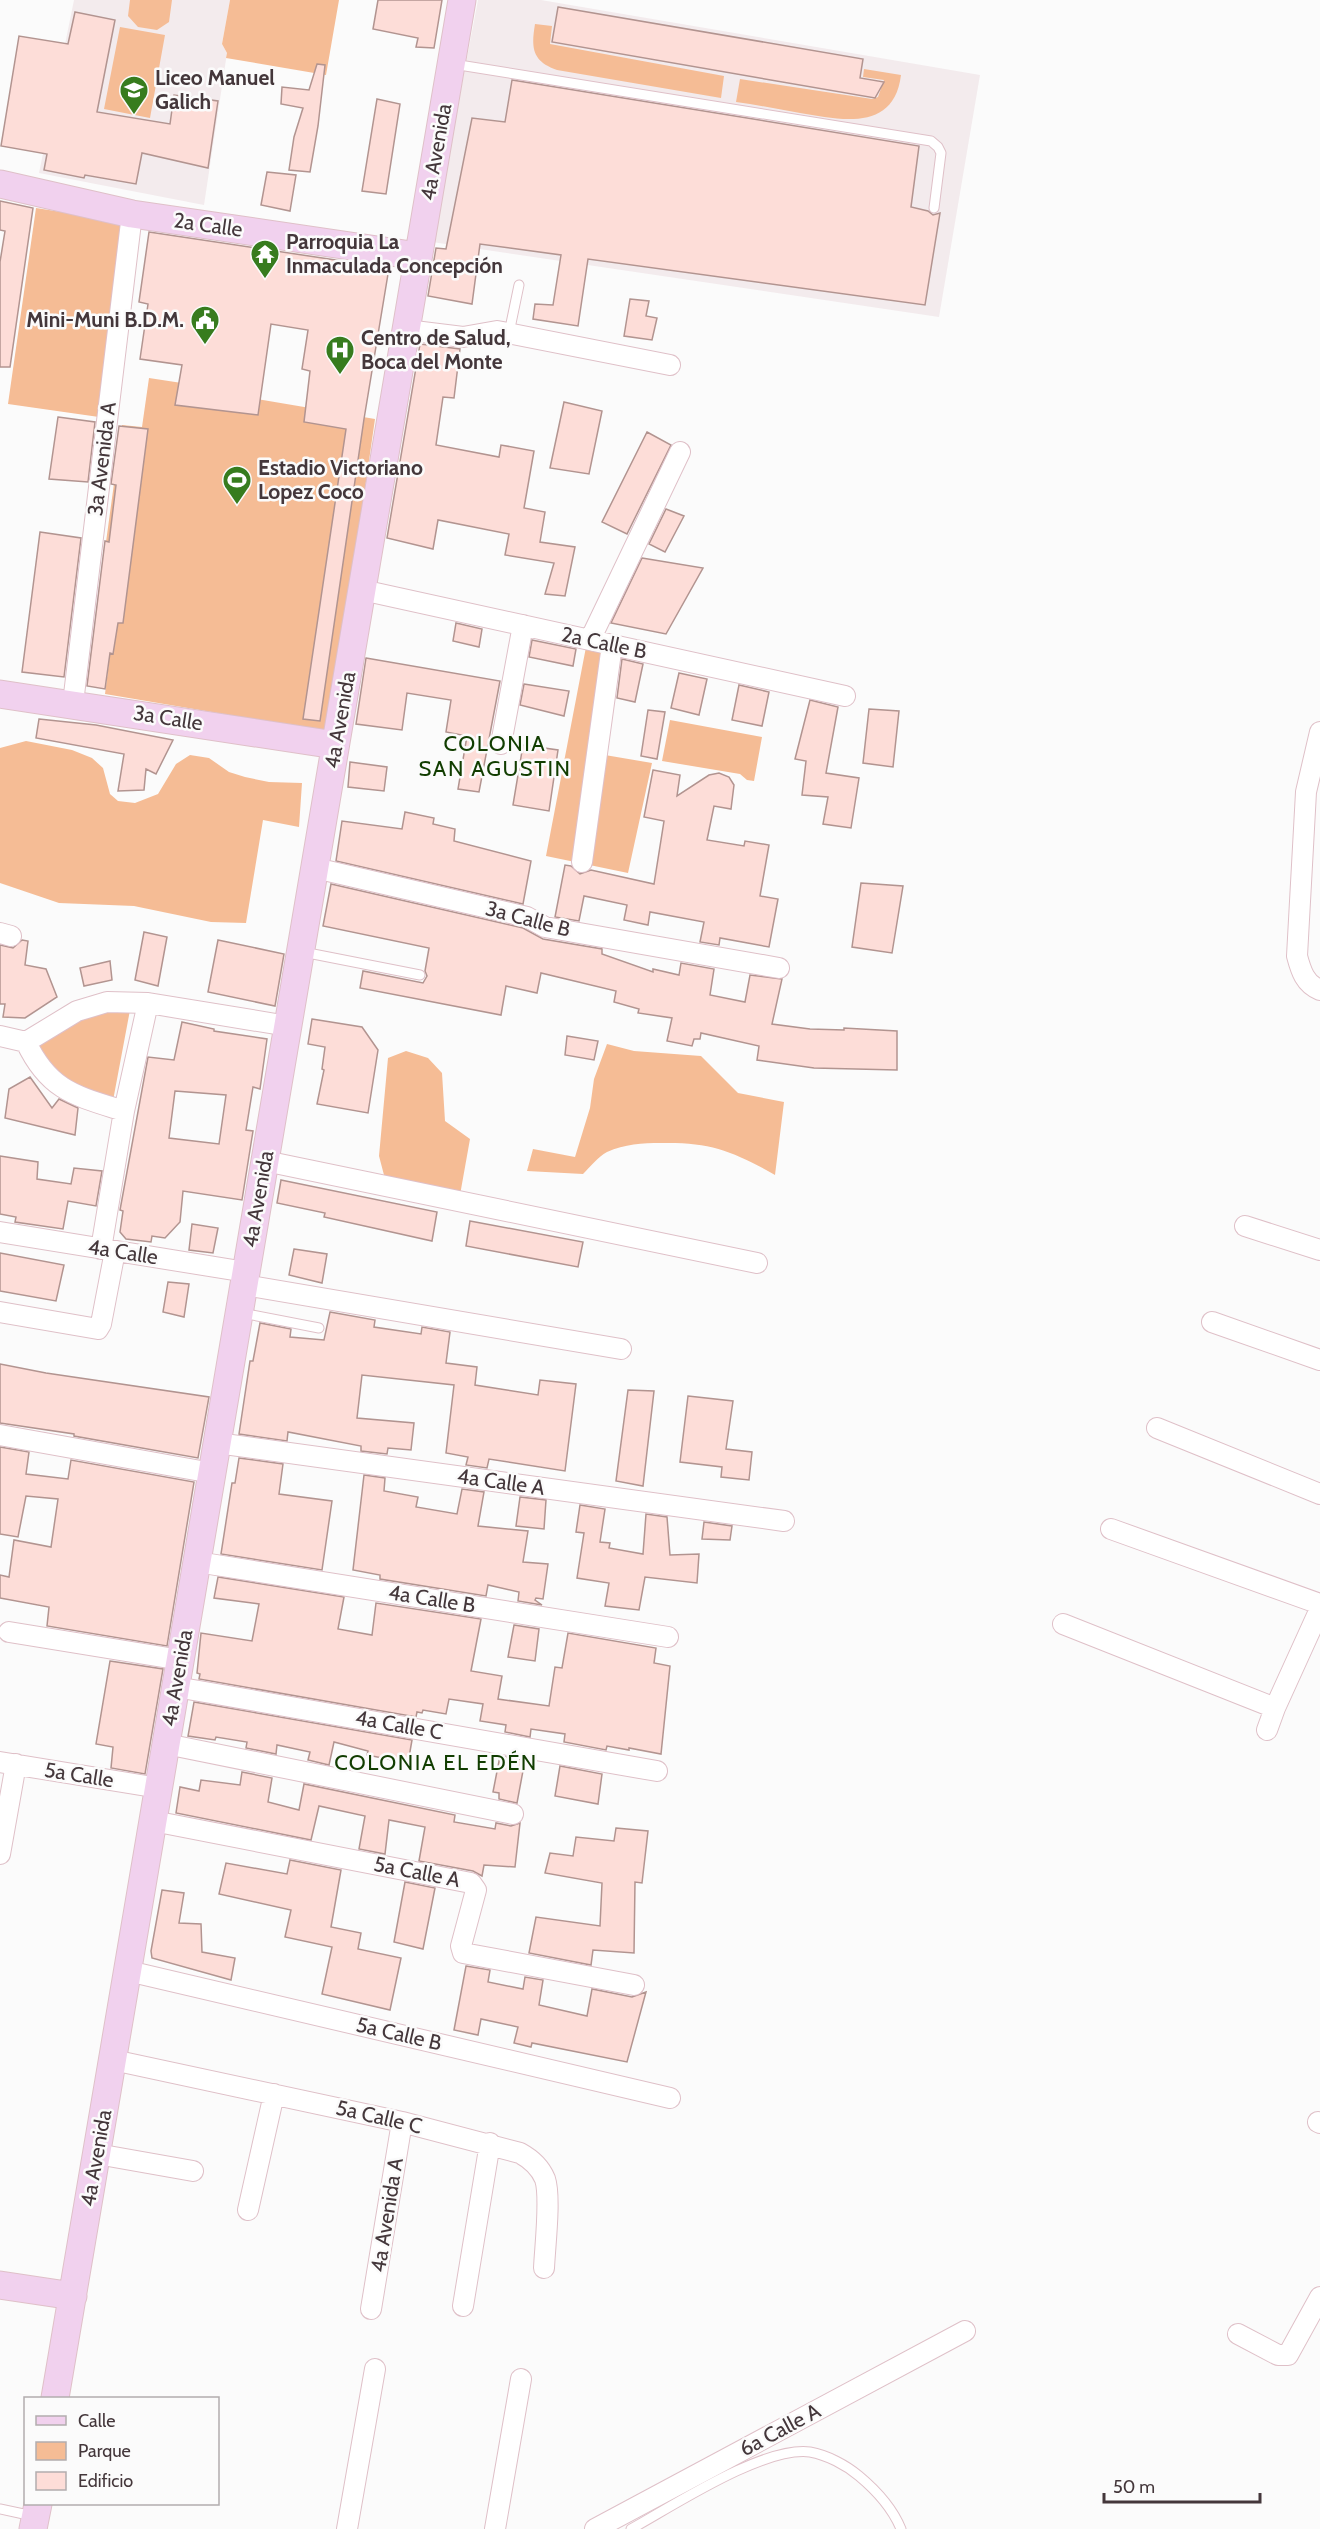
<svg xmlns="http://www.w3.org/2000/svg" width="1320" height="2529" font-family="Cabin,sans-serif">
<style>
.built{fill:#f3ebed}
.green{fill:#f5bc95}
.building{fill:#fdddd8;stroke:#b29490;stroke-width:1.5;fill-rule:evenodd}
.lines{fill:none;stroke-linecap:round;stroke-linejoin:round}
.lane-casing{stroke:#dfc0c8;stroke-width:11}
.street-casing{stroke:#dfc0c8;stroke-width:22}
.secondary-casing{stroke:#dfc0c8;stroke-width:29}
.lane{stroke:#fff;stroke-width:9}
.street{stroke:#fff;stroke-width:20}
.secondary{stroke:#f1d1ee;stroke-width:27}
.labels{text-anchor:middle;stroke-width:5;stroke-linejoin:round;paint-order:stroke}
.poi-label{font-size:21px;font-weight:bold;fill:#44373b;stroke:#fbfbfb;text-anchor:start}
.street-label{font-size:21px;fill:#44373b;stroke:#fbfbfb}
.neighbourhood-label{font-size:22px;letter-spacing:1.5px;fill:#113d00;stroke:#fbfbfb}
</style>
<rect width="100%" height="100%" fill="#fbfbfb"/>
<path class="built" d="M74,0h156l-8,44 5,9 -23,152 -165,-32z
M478,0h63l439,75 -41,242 -507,-75z"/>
<path class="green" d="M130,0h42l-3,22 -12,8 -19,-3 -10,-11z
M230,0h109l-13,75 -100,-17 1,-5 -5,-9z
M535,24l17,2 -2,18 174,32 -3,22 -164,-28c-25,-9 -26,-22 -22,-46z
M120,27l45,8 -15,83 -46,-9z
M864,69l37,6c-7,57 -60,45 -101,38 -21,-4 -43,-8 -64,-11l4,-23 132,20 6,-2 6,-17 -21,-3z
M36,208l89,14 -26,195 -91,-13z
M149,378l72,11v4l154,26 -45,313 -225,-38 4,-32 -19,-3 32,-234 20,2z
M586,647l34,6 -21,101 53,9 -24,110 -82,-17z
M670,720l92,17 -8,44 -7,-1 -7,-6 -78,-13z
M26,741l46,9 20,8 11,10 7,26 8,7 17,2 23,-9 18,-30 14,-9 19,3 20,14 16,5 24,5 33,1 -3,44 -36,-7 -17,103 -35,-1 -77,-16 -75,-3 -59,-20v-135z
M107,1008l23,2 -18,96 -39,-10 -51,-55z
M607,1044l27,7 67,5 37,37 46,9 -9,73c-42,-24 -65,-33 -114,-32 -19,0 -36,1 -54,9 -9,5 -17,15 -24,22l-56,-3 6,-22 42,8 15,-49 4,-29z
M406,1051l22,7 14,15 3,48 25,18 -10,56 -71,-15 -5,-5 -5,-19 9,-98z"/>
<path class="building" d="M378,0h64l-8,48 -18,-1 2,-9 -45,-9z
M558,7l305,52 -3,19 24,4 -9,16 -323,-56z
M75,12l40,8 -18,92 73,12 4,-29 44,6 -10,67 -66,-15 -6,31 -51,-9 -1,3 -40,-8 3,-16 -46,-8 18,-110 49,8z
M317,64l8,1 -7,61 -8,46 -21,-2 5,-33 9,-29 -22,-4 1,-17 27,3z
M512,80l407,66 -8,61 17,4 5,4 7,-2 -15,92 -337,-46 -10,67 -45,-7 2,-15 18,1 8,-50 -81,-11 -8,60 -44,-8 8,-48 10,1 26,-131 33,4z
M377,99l23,5 -14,90 -24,-3z
M267,172l29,3 -6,36 -29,-6z
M0,201l33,7 -23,159h-10v-105l5,-31 -5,-1z
M149,232l240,36 -25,151 -44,302 -17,-2 43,-290 -42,-7 6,-51 -8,-2 6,-39 -37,-6 -13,91 -83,-10 7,-40 -42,-6 8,-55 -9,-2z
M630,299l19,2 -3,15 11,2 -5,22 -28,-4z
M420,344l40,5 -6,49 -11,-1 -7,48 63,12 2,-12 33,6 -10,57 21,4 -5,30 35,5 -10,49 -20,-2 9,-31 -49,-8 4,-21 -71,-14 -5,29 -46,-11z
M564,402l38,9 -13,63 -39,-6z
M58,417l37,5 -7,60 -39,-3z
M119,426l29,3 -25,194h-5l-5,31 -3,-1 -5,36 -18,-3 18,-145 4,1 7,-57 -5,-1z
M647,432l24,13 -44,89 -25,-12z
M666,509l18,7 -19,36 -16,-8z
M40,532l41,6 -17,139 -42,-5z
M642,558l61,10 -37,66 -55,-11z
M456,623l26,6 -3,18 -26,-6z
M532,640l44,9 -3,17 -44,-9z
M366,658l134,23 -21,111 -21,-3 9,-53 -21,-4 5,-32 -44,-7 -5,37 -46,-6z
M622,659l21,5 -8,38 -18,-4z
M679,673l28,6 -8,36 -28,-7z
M524,684l45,7 -5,25 -44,-11z
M739,685l30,7 -7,34 -30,-6z
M810,700l28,7 -12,66 33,5 -8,50 -28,-4 5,-27 -26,-2 4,-34 -11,-2z
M869,709l30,2 -6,56 -30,-4z
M648,710l17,2 -8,47 -16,-3z
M39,719l57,6 77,15 -17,34 -10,-5 -2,21 -26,1 6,-37 -88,-16z
M523,745l35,5 -9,61 -36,-6z
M350,762l37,5 -3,24 -36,-4z
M653,770l27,5 -3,21 32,-21 10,-2 10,4 5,8 -3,24 -17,-3 -7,34 37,6 1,-5 24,4 -9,51 18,3 -9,48 -49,-9 -1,7 -19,-3 4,-20 -54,-10 -2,13 -24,-5 3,-15 -43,-9 -5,25 -24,-4 10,-52 6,1 9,8 11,-4 63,14 10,-63 -20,-4z
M405,812l29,6 -1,6 22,5 -1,12 77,20 -8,43 -187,-43 6,-40 60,8z
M861,883l42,3 -11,67 -40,-6z
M331,884l192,44 20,11 59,10v5l51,18v-3l26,6 2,-12 33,6 -4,26 35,7 5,-27 32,4 -10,45 38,5 34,1v-2l53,3v39l-83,-2 -57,-8 2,-14 -58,-13 -1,6h-6l-2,7 -25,-5 5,-23 -34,-5 1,-4 -25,-7 2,-11 -75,-18 -4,20 -31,-7 -5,29 -141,-27 3,-17 60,12 4,-7 -2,-5 4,-23 -106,-22z
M144,932l23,5 -9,49 -23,-6z
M22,940l6,1 -3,24 21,4 11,28 -32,21 -22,-1 2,-13h-5v-59l13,3z
M218,940l66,14 -9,52 -67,-14z
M110,961l2,19 -28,6 -4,-18z
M312,1019l50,8 16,23 -10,63 -51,-9 7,-34 -2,-1 3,-22 -17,-3z
M182,1022l32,7v2l53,8 -7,50 -7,-2 -7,43 7,1 -11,69 -59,-9 -3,31 -15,16 -13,-2 -1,6 -25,-3 -6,-7 3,-21 -3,-1 28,-153 26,3zM175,1091l51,4 -7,49 -50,-6z
M567,1036l31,5 -4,19 -29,-5z
M30,1077l22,31 7,-9 19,9 -3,27 -70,-17 4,-29z
M0,1156l38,6 -1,17 34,5 3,-16 28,3 -6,35 -28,-5 -5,28 -48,-7 1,-5 -16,-3z
M281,1180l156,32 -5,29 -108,-24 1,-4 -48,-10z
M470,1221l113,21 -5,25 -112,-21z
M192,1224l26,4 -5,25 -24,-3z
M294,1249l33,5 -5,29 -33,-8z
M0,1253l64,12 -8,36 -56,-10z
M168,1282l21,2 -5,33 -21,-5z
M330,1312l45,8 -1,7 47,7 1,-7 28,5 -4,31 31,4 -2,18 63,10 2,-15 36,4 -11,87 -76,-12 -2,9 -21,-3 2,-8 -22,-4 8,-68 -92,-10 -5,43 57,5 -3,27 -23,-2 -1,6 -26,-3v-5l-73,-14 -1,9 -48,-7 11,-73h3l7,-38 31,6 -1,8 34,3z
M0,1364l46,9 163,24 -11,61 -124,-22v-2l-74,-11z
M628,1390l26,1 -11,95 -27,-5z
M688,1396l45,5 -7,48 26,3 -3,28 -28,-3 1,-10 -42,-5z
M0,1447l29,5 -3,22 42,5 3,-19 123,22 -27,164 -120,-20 2,-19 -49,-9v-23l9,2 5,-37 37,7 7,-48 -32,-3 -8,41 -18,-3z
M239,1458l44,6 -4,30 53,7 -10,69 -101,-16 11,-71h3z
M364,1475l21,3 -1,13 34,6 -2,10 41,7 5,-25 22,3 -6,34 50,5 -5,31 25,2 -5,35 -7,-1 -1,2 7,5 -24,-4 1,-9 -31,-7 -2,11 -106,-17v-4l-27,-5z
M520,1497l26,3 -2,29 -28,-3z
M580,1505l25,4 -5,33 10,1 -1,5 34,6 3,-40 21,3 3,38 29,-1 -2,29 -52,-6 -6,33 -34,-4 4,-23 -32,-5 7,-45 -8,-1z
M704,1522l28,4 -2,14 -28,-1z
M218,1577l126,20 -6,32 34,6 4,-32 105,16 -10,52 31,5 -4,23 51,7 6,-39 7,1 6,-35 88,15 -2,15 16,3 -9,88 -32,-6v2l-22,-4 -1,4 -42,-8 1,-8 -34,-5 -1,8 -25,-5 1,-7 -26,-4 3,-17 -34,-5 -3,15 -23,-4 -1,3 -5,-1 -1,5 -217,-38 1,-5 -3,-1 4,-40 51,8 7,-37 -45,-6z
M514,1625l25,4 -4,32 -27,-4z
M110,1661l53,8 -18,105 -34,-6 2,-21 -17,-3z
M194,1702l218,38 -4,23 -41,-8 1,-4 -34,-9 -5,23 -21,-5 2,-8 -33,-7 -1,9 -30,-6 1,-6 -31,-5 -1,3 -27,-4z
M500,1756l25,4 -8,43 -18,-4v-6l-6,-1z
M560,1766l42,8 -4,30 -43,-8z
M242,1772l30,6 -4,24 31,8 5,-26 151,31 -1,7 41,7 1,-6 15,3 9,-3 -5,44 -31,-2 -2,11 -9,-5 -54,-10 6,-34 -36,-7 -4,34 -26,-5 6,-33 -46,-10 -8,34 -135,-27 4,-26 19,4 2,-11 39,5z
M616,1828l32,3 -6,52 -7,-1 -1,71 -41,-3 -2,15 -62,-12 7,-36 64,9 2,-43 -57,-10 5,-20 23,3 3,-19 38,4z
M290,1860l51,10 -10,57 30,6 -3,16 43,9 -11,52 -68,-16 10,-47 -47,-10 6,-27 -72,-16 7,-31 61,11z
M405,1882l30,6 -12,61 -29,-7z
M162,1890l22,3 -5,30 22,1 1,28 33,6 -4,22 -79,-22 -1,-7z
M466,1966l24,4 -2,12 35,7 2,-12 18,3 -4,25 48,11 5,-27 40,8 14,-5 -19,70 -95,-19 -1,4 -17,-4 4,-16 -37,-8 -3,16 -24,-5z"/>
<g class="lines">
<g class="lane-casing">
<path id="lane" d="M453,64l478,77 7,6 3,6 -7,55
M509,333l10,-48
M303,952l117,23
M242,1313l77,15
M0,2509l33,7
M631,2529c42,-23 132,-83 179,-77 17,3 36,13 49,24 18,15 33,31 42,53"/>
</g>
<g class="street-casing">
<path id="street" d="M406,330l57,7 34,-6 173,34
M362,590l483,106
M590,640l90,-188
M73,703l59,-489
M1320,732l-14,60 -9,164c4,15 8,28 23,34
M501,744l22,-119
M582,862l30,-217
M315,868l212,49 18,10 234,41
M0,933l11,3
M0,1036l26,6 51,-31 30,-9 41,1 140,23
M26,1042c23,49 50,54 98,69
M265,1161l492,102
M1245,1226l75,24
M0,1232l246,40
M101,1249l23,-138 24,-108
M244,1285l377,64
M0,1312l98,17 3,-5 14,-73
M1212,1322l108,38
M1157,1428l163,66
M0,1435l212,38
M217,1443l567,78
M1111,1529l209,75
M197,1562l471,75
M1063,1624l212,84
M9,1632l172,28
M176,1687l481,84
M1267,1730l8,-22 45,-99
M166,1744l347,70
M0,1762l159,26
M153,1821l318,62 5,7 -15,56 2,7 171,32
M0,1854l16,-90
M128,1971l542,127
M113,2060l289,62 118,31c11,6 20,14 25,26 6,18 0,67 -1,89
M1318,2122l2,1
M97,2154l96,17
M248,2210l26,-116
M463,2306l27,-163
M371,2309l31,-187
M1238,2334l40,21h10l32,-58
M347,2529l28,-160
M495,2529l26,-150
M595,2529l370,-198"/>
</g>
<g class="secondary-casing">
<path id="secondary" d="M0,184l132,30 286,42
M0,694l335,51
M0,2285l73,11
M55,2398l407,-2398
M33,2529l5,-25"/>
</g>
<use href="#lane" class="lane"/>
<use href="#street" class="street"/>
<use href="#secondary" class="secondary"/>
</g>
<defs>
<g id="school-pin" transform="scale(1.5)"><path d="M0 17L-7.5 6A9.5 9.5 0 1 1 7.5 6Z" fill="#377c1e" stroke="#fbfbfb"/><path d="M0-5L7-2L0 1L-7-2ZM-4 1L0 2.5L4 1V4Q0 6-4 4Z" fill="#fff"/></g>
<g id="temple-pin" transform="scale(1.5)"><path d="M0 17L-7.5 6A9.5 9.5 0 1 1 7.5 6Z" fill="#377c1e" stroke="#fbfbfb"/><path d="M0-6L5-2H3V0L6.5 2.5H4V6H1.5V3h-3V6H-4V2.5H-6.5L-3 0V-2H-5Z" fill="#fff"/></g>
<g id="civic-pin" transform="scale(1.5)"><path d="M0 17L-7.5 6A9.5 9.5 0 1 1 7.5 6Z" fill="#377c1e" stroke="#fbfbfb"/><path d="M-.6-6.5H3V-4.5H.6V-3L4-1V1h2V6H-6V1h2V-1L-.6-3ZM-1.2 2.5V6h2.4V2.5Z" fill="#fff"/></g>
<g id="hospital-pin" transform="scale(1.5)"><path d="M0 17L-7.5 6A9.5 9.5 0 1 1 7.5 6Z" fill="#377c1e" stroke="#fbfbfb"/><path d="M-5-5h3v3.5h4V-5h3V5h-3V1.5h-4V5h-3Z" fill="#fff"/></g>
<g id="stadium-pin" transform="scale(1.5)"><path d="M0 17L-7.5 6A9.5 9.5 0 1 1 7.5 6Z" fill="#377c1e" stroke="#fbfbfb"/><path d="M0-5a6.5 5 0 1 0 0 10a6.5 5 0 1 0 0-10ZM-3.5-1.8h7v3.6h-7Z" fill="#fff"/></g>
</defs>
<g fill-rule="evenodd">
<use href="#school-pin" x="134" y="90"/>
<use href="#temple-pin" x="265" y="254"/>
<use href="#civic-pin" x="205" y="320"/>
<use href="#hospital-pin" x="340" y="350"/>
<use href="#stadium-pin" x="237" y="480"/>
</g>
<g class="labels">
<g class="poi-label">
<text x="155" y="85">Liceo Manuel<tspan x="155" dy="24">Galich</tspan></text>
<text x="286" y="249">Parroquia La<tspan x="286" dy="24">Inmaculada Concepción</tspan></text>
<text x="184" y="327" text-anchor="end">Mini-Muni B.D.M.</text>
<text x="361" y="345">Centro de Salud,<tspan x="361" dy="24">Boca del Monte</tspan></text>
<text x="258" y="475">Estadio Victoriano<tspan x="258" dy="24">Lopez Coco</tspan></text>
</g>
<g class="street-label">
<text transform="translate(436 152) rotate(-80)" y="7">4a Avenida</text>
<text transform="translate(208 225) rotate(8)" y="7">2a Calle</text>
<text transform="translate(102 459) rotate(-83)" y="7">3a Avenida A</text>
<text transform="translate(604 643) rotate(12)" y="7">2a Calle B</text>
<text transform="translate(168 718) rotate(9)" y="7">3a Calle</text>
<text transform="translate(340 720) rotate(-80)" y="7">4a Avenida</text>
<text transform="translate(528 919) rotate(15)" y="7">3a Calle B</text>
<text transform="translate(258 1199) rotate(-80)" y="7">4a Avenida</text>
<text transform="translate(123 1252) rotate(9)" y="7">4a Calle</text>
<text transform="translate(501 1482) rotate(8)" y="7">4a Calle A</text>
<text transform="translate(432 1599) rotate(9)" y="7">4a Calle B</text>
<text transform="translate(177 1678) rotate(-80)" y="7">4a Avenida</text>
<text transform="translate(399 1725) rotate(10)" y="7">4a Calle C</text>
<text transform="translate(79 1775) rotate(9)" y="7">5a Calle</text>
<text transform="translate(417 1872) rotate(11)" y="7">5a Calle A</text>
<text transform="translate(399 2034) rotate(13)" y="7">5a Calle B</text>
<text transform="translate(379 2117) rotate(13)" y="7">5a Calle C</text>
<text transform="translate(96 2158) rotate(-80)" y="7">4a Avenida</text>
<text transform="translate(387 2215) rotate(-81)" y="7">4a Avenida A</text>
<text transform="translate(780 2430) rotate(-28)" y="7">6a Calle A</text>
</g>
<g class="neighbourhood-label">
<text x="495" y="751">COLONIA<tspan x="495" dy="25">SAN AGUSTIN</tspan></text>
<text x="436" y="1770">COLONIA EL EDÉN</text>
</g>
</g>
<rect x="24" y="2397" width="195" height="108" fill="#fbfbfb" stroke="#b2adae" stroke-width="1.5"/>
<rect x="36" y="2416" width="30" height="9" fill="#f1d1ee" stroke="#b2adae" stroke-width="1.5"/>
<text x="78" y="2427" font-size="18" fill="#44373b">Calle</text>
<rect x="36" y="2442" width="30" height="18" fill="#f5bc95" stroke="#b2adae" stroke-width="1.5"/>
<text x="78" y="2457" font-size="18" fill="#44373b">Parque</text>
<rect x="36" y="2472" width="30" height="18" fill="#fdddd8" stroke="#b2adae" stroke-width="1.5"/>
<text x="78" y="2487" font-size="18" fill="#44373b">Edificio</text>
<path d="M1104 2493v9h156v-9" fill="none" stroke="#44373b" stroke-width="3"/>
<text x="1113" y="2493" font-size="18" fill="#44373b" stroke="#fbfbfb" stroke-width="4.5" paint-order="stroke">50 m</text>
</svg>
